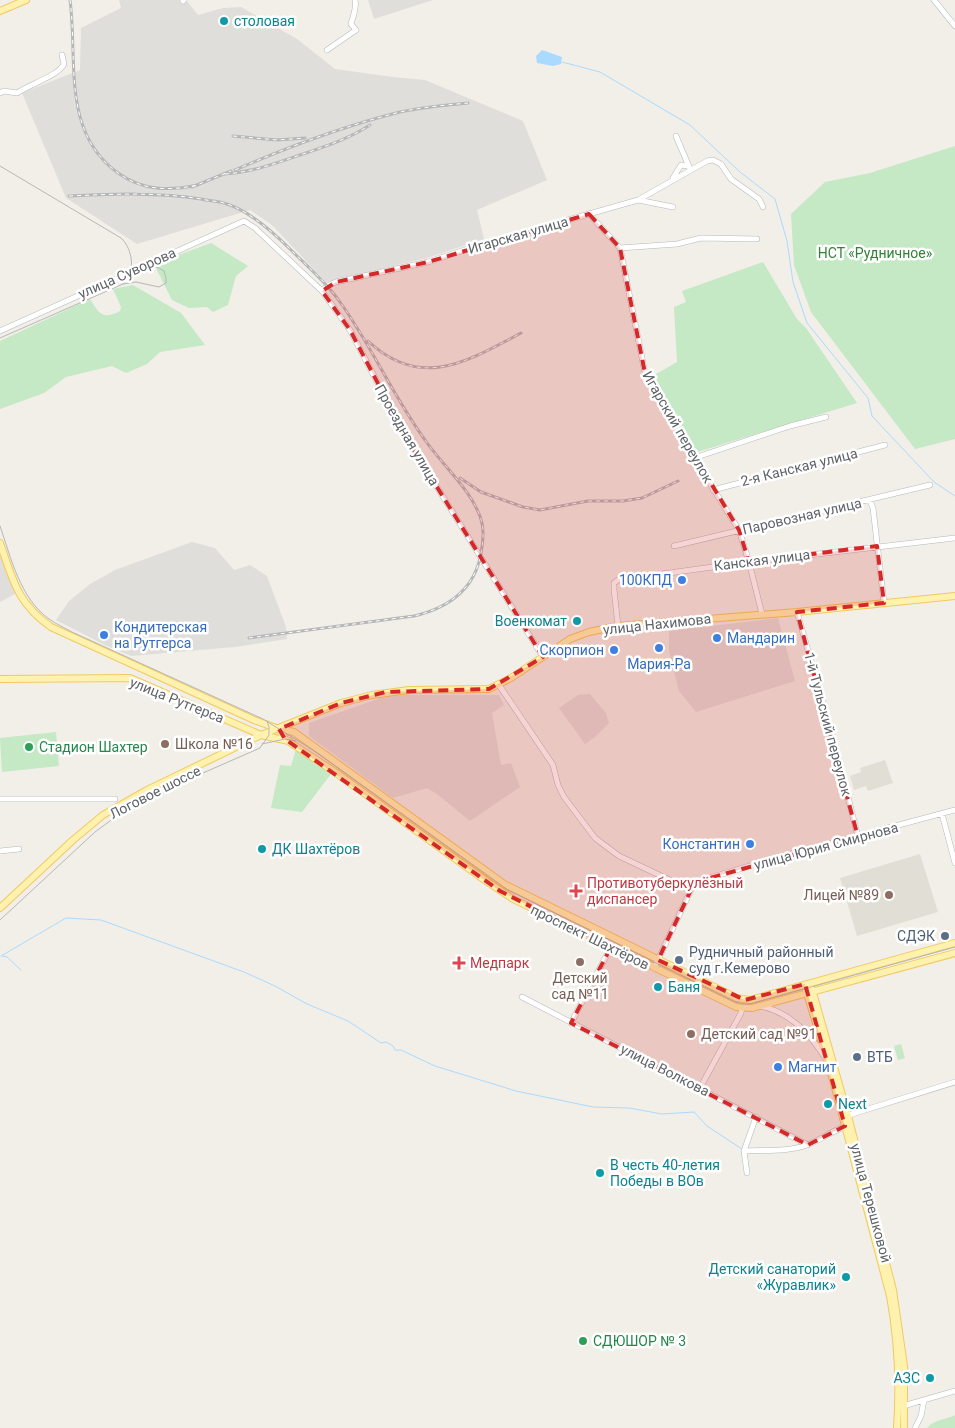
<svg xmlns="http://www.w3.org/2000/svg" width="955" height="1428" font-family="Roboto,sans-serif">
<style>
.industrial{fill:#e0deda}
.education{fill:#e1ded6}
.green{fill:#c5e8c5}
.water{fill:#aadaff}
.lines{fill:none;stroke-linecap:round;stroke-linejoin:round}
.stream{stroke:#aadaff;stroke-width:1}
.minor-casing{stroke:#b5b8bc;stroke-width:6}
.major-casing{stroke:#f2c960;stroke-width:8}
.minor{stroke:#fff;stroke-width:5}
.major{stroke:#fff2af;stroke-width:6}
.tram{stroke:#b6b7b8;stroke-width:1}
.rail-casing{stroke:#b6b7b8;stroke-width:3}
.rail{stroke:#fff;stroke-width:1;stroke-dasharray:4;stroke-linecap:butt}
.marked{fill:#d62828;fill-opacity:0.2;stroke:#d62828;stroke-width:4;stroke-dasharray:10 6;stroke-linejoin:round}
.culture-dot{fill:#0f9aa8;stroke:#fff;stroke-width:2}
.shop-dot{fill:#3f7fe0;stroke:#fff;stroke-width:2}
.education-dot{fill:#8d6e63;stroke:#fff;stroke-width:2}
.leisure-dot{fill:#2e9e5b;stroke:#fff;stroke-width:2}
.health-dot{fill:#e0444e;stroke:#fff;stroke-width:2}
.service-dot{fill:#5c6f8a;stroke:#fff;stroke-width:2}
.labels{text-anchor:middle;stroke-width:5;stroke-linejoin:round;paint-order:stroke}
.culture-label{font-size:14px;fill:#0d838f;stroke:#fff;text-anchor:start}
.street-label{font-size:14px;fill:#5f6368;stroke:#fff}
.park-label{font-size:14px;fill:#348238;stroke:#fff}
.shop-label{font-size:14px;fill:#366cbe;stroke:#fff;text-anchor:end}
.education-label{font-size:14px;fill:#785e54;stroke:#fff;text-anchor:start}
.leisure-label{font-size:14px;fill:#27864d;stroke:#fff;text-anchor:start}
.health-label{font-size:14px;fill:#be3a42;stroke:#fff;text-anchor:start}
.service-label{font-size:14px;fill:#4e5e75;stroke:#fff;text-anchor:start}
</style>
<rect width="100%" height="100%" fill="#f1efe8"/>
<path class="industrial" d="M119,0h67l12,15 25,-7 18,-1 56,32 38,30 58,8 32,3 98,41 24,59 -70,30 7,29 -57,19 -101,24 -54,-57 -22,-15 -113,34 -71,-46 -44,-105 58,-23 1,-42 40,-20z
M368,0h65l-59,19z
M192,542l23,6 19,22 16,-5 17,11 19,51 1,12 -52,8 -104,9 -26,-11 -49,-25 13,-19 21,-17 25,-14z
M0,555l15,39 -15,8z
M778,618l17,63 -99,31 -17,-21 -10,-40v-20z
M590,694l16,19 3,10 -14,14 -10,7 -26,-36 19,-13z
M404,695h95l5,10 -12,8 9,52 10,-2 9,24 -50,34 -33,-27 -10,-6 -34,10 -84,-62v-13l72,-25z"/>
<path class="education" d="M885,760l8,23 -25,8 -2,-5 -12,4 -4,-14 11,-4 -1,-4z
M920,854l18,58 -81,24 -17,-58z"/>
<path class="green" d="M955,146v293l-40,10 -104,-137 -17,-47 -3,-51 34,-32 45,-9z
M211,243l37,23 -12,10 -8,29 -15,7 -6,-5 -18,1 -17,-8 -18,-36z
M763,262l34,57 9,9 51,75 -163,50 -43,-76 26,-15 -3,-55 12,-5 -4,-11z
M133,285l48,28 24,32 -45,7 -13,12 -21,9 -14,-7 -46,11 -22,16 -44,16v-68l90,-42c9,15 13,21 30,12l1,-4 -8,-18z
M56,732l3,34 -57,6 -2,-34z
M296,749l35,25 -29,38 -31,-4 9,-43 11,1z
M901,1044l4,14 -7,2 -4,-14z
M955,1415v13h-28c8,-9 18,-8 28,-13z"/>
<path class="water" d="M542,50l20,7 -1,7 -8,2 -16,-3 -1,-7z"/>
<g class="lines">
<path class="stream" d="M562,62l38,10 90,53 50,47 35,27 12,42 6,41 14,41 61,75 4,18 62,66 21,14
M1,956l65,-38 35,2 143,52 31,14 32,18 41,17 33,22 5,-1 7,4 2,4h6l34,16 81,25 77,16 36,1 33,6 32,-2 13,14 35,23
M2,956l5,1 14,13"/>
<g class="minor-casing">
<path id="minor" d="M934,0l21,26
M183,1l1,-1
M327,50l29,-20 -5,-6c2,-8 6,-16 4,-24
M0,93l4,-2 13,2c13,-9 41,-17 47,-29l-2,-9
M676,136l14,33
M673,178l8,-13 7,1
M638,200l35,7
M589,214l31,34 25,125 49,85 45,72 10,32 13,52
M620,248l57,-4 24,-6 56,1
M322,291l5,-5 9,-4 92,-20 49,-16 161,-46 69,-39 6,-1 8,4 10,15 28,20 4,8
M0,331l244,-110 11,7 67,63 28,39 57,109 136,218
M694,458l96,-32 36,-9
M713,490l172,-45
M870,500l3,8 11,95
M674,546l256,-61
M797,612l38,133 23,92
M618,626l-4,-37v-6l4,-3 131,-18 206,-24
M499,685l54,80 5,20 6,12 31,41 24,18 72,34
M0,799h115
M942,814l13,49
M0,851l19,-2
M654,968l37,-78 8,-9 77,-23 179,-48
M522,997l286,148
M760,1006c29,6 50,27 65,52
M571,1023l40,-76
M700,1088l41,-75 1,-5
M846,1116l109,-34
M744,1151l12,-34
M747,1173l-3,-22c21,-1 44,1 63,-6 14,-5 26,-15 40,-19
M903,1406l52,-15
M915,1428l6,-12 3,-16"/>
</g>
<g class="major-casing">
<path id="major" d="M0,11l26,-11
M0,543c13,37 17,60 51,84l203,93 25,9 15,3 210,152 233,114 13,2 205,-57
M0,679l130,-1 131,57 28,6
M279,729l6,10 50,33 151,109 27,18 223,108 16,1 203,-55
M0,908l73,-68 30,-25 44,-25 114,-55 80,-32 31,-8 37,-5 80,-1 22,-11 59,-39 19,-7 29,-6 179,-14 158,-16
M812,989l36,127 45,174 11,76v62
M806,990l27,90 57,216c8,43 10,88 7,132"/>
</g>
<use href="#minor" class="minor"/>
<use href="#major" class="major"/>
<path class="tram" d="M0,166l121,72c12,11 15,35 2,46l-123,54
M123,284l13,-2 23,5 7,-4v-5l-2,-7 -7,-4h-4l-28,12
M0,526c11,32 20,72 49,93 7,5 16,9 23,13l191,87 53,33 192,138 225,111 9,3h8l205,-57
M262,744l23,-5 11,2
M0,920l95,-88 19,-14 89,-45 57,-25 9,-13v-8l-2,-6"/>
<g class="rail-casing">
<path id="rail" d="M70,0c8,60 -9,132 48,173 25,18 51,18 80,12
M233,136l44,4 28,-2
M235,170c53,-23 109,-44 165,-58 23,-5 46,-7 68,-9
M225,174c29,-2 54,-12 81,-21 23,-8 44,-15 64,-28
M192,187l39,-16
M69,196c45,-2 88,-4 132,3 8,2 18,2 26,5 22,7 48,30 64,46 16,16 35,32 49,52 31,43 53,94 85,138 17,25 50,53 57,83 2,10 1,20 -1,30 -6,36 -33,55 -67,63l-165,22
M368,341c53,50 100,20 153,-8
M460,478l21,14 42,15 17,3 48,-9h35l19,-3 36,-17"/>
</g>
<use href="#rail" class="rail"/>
</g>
<path class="marked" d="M589,214l31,34 25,125 94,157 10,32 128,-16 7,57 -87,9 61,225 -159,44 -8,9 -33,70 87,40 60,-16 40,142 -37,19 -237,-122 40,-76 -111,-56 -215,-152 -6,-10 62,-26 45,-11 103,-3 54,-32 -136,-218 -57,-109 -28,-39 14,-9 92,-20z"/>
<g class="culture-dot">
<circle cx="224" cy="21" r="5"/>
<circle cx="577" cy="621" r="5"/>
<circle cx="262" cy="849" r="5"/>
<circle cx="658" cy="987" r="5"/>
<circle cx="828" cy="1104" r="5"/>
<circle cx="600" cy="1173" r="5"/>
<circle cx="846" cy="1277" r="5"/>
<circle cx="930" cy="1378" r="5"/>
</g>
<g class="shop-dot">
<circle cx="682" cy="580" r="5"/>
<circle cx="104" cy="635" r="5"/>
<circle cx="717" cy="638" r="5"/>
<circle cx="659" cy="648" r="5"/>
<circle cx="614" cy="650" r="5"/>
<circle cx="750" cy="844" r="5"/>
<circle cx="778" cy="1067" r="5"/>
</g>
<g class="education-dot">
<circle cx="165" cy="744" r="5"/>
<circle cx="889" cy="895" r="5"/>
<circle cx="580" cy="962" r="5"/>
<circle cx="691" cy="1034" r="5"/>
</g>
<g class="leisure-dot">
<circle cx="29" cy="747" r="5"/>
<circle cx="583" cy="1341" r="5"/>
</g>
<g class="health-dot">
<path d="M573.5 883.5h5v5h5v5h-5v5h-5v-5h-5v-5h5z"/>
<path d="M456.5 955.5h5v5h5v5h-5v5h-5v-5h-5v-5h5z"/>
</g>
<g class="service-dot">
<circle cx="945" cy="936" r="5"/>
<circle cx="679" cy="960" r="5"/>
<circle cx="857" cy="1057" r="5"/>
</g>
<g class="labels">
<g class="culture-label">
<text x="234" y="26">столовая</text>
<text x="567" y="626" text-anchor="end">Военкомат</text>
<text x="272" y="854">ДК Шахтёров</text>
<text x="668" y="992">Баня</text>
<text x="838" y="1109">Next</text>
<text x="610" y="1170">В честь 40-летия<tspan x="610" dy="16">Победы в ВОв</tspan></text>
<text x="836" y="1274" text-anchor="end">Детский санаторий<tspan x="836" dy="16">«Журавлик»</tspan></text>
<text x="920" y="1383" text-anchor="end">АЗС</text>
</g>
<g class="street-label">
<text transform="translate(518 235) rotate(-16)" y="5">Игарская улица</text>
<text transform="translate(127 273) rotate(-24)" y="5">улица Суворова</text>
<text transform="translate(678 427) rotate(60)" y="5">Игарский переулок</text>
<text transform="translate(407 435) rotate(60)" y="5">Проездная улица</text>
<text transform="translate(799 467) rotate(-14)" y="5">2-я Канская улица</text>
<text transform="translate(802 516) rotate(-13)" y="5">Паровозная улица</text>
<text transform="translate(762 560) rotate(-7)" y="5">Канская улица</text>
<text transform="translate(657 624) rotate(-6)" y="5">улица Нахимова</text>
<text transform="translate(177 700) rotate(22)" y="5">улица Рутгерса</text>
<text transform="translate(828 724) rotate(75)" y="5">1-й Тульский переулок</text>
<text transform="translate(155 792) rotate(-27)" y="5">Логовое шоссе</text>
<text transform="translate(826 846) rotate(-15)" y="5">улица Юрия Смирнова</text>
<text transform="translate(590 937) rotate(26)" y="5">проспект Шахтёров</text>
<text transform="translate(665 1070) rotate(27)" y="5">улица Волкова</text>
<text transform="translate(871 1203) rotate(75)" y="5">улица Терешковой</text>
</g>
<g class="park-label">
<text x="875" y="258">НСТ «Рудничное»</text>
</g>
<g class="shop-label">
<text x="672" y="585">100КПД</text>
<text x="114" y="632" text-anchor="start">Кондитерская<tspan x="114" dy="16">на Рутгерса</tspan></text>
<text x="727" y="643" text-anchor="start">Мандарин</text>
<text x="604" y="655">Скорпион</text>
<text x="659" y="669" text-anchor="middle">Мария-Ра</text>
<text x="740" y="849">Константин</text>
<text x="788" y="1072" text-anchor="start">Магнит</text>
</g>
<g class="education-label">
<text x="175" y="749">Школа №16</text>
<text x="879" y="900" text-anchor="end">Лицей №89</text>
<text x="580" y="983" text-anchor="middle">Детский<tspan x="580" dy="16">сад №11</tspan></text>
<text x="701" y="1039">Детский сад №91</text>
</g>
<g class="leisure-label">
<text x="39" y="752">Стадион Шахтер</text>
<text x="593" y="1346">СДЮШОР № 3</text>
</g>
<g class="health-label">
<text x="587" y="888">Противотуберкулёзный<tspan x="587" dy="16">диспансер</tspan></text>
<text x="470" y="968">Медпарк</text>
</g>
<g class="service-label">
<text x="935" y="941" text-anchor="end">СДЭК</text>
<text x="689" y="957">Рудничный районный<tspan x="689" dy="16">суд г.Кемерово</tspan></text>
<text x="867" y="1062">ВТБ</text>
</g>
</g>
</svg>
